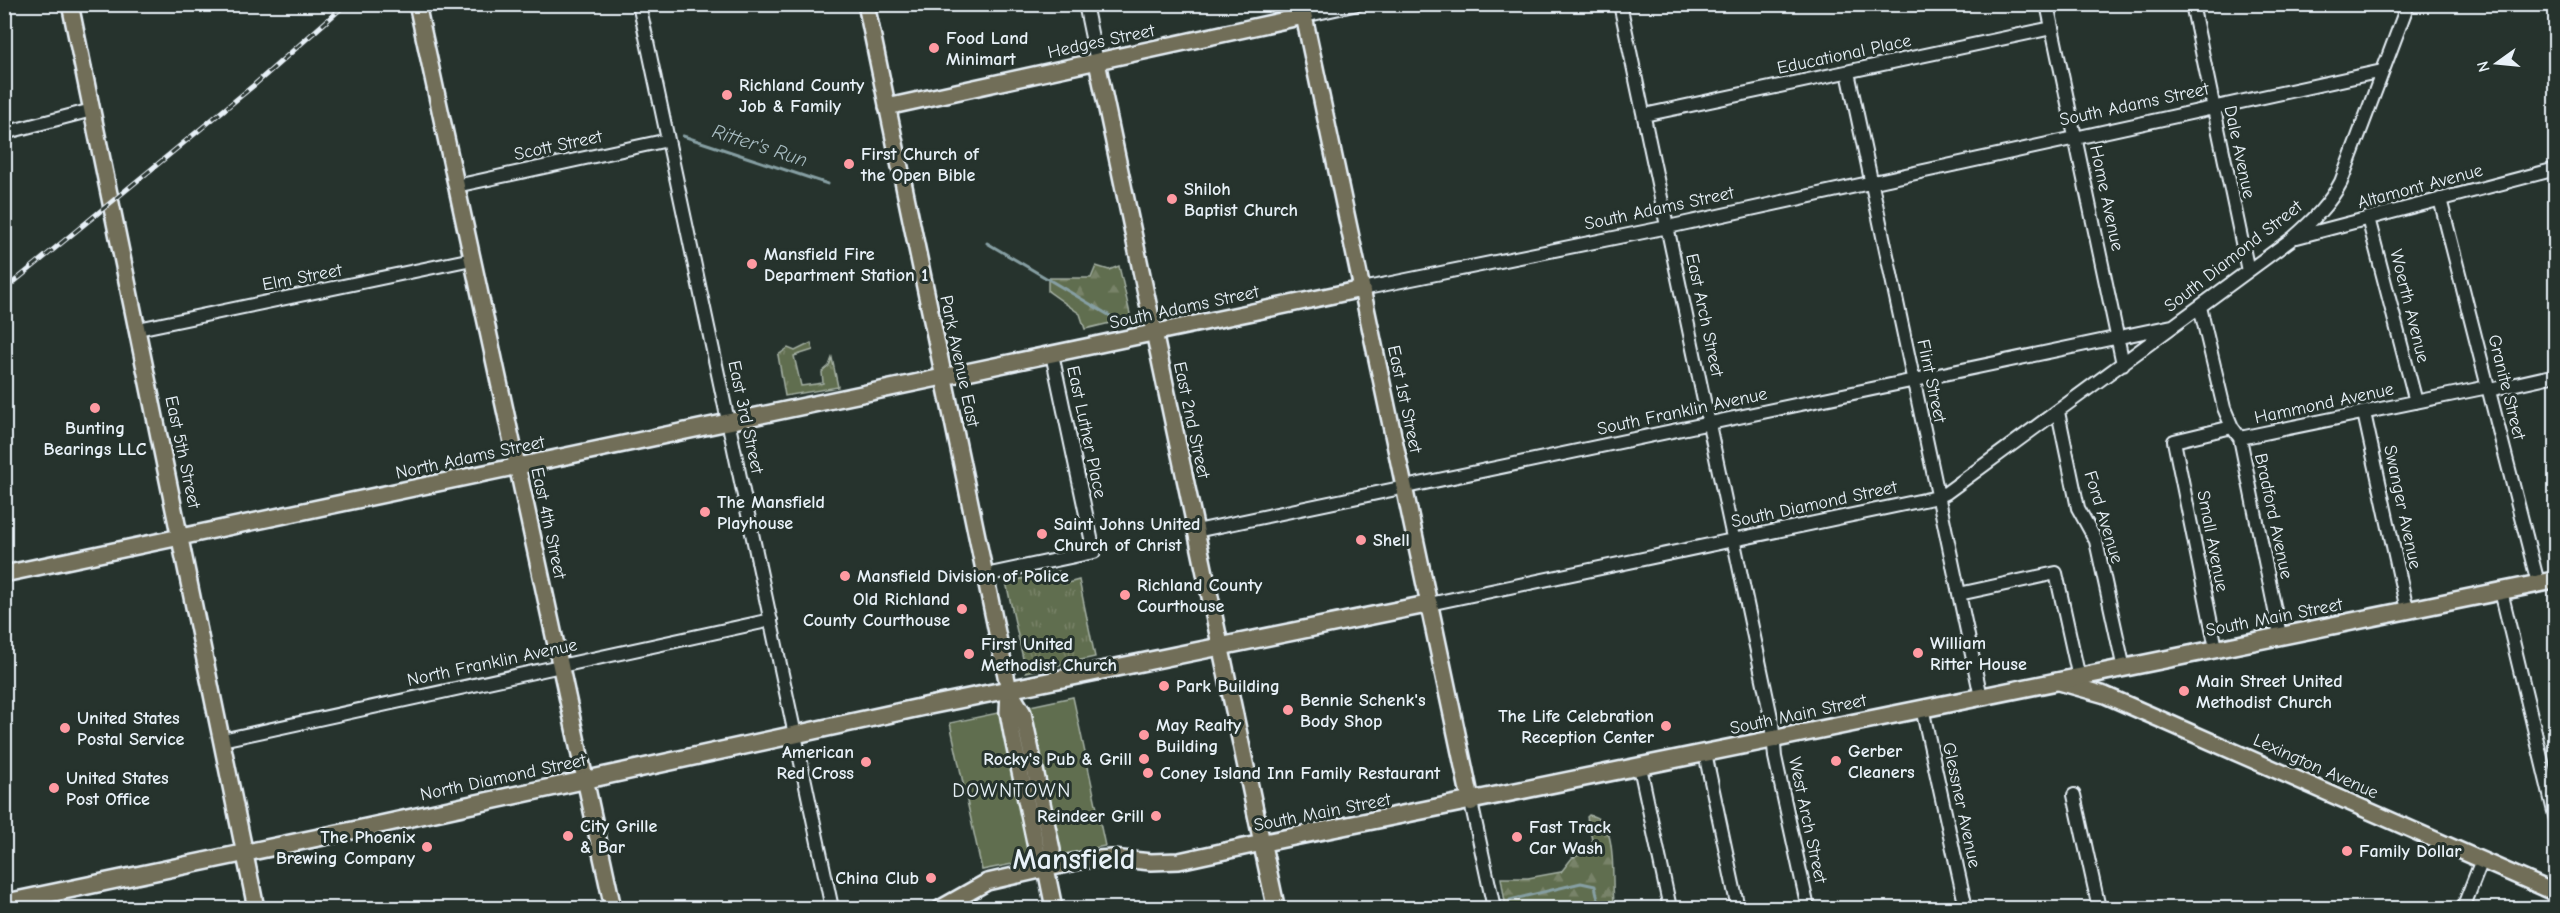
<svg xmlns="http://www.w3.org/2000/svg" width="2560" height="913" font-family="'Comic Neue',sans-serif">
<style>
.grass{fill:url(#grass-tufts);stroke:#a4b0a4;stroke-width:1.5}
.forest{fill:url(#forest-firs);stroke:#a4b0a4;stroke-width:1.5}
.park{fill:#616e4f;stroke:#a4b0a4;stroke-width:1.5}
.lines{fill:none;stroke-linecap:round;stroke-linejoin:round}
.stream{stroke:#869fa3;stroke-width:3}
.minor-casing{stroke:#e8f1f8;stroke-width:16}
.major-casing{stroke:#e8f1f8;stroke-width:20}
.highway-casing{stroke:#e8f1f8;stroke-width:21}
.minor{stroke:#26332d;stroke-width:12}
.major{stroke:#716e59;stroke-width:15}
.highway{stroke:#716e59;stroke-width:16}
.rail-casing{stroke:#e8f1f8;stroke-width:5}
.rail{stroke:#26332d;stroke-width:3;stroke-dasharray:9;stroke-linecap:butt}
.poi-dot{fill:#ff9aa2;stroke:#26332d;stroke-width:2}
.labels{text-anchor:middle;stroke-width:6;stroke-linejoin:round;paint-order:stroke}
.poi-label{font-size:18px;font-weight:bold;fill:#e8f1f8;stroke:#26332d;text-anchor:start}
.street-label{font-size:18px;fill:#e8f1f8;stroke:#26332d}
.water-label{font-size:20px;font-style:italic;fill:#a7bbc0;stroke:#26332d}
.neighbourhood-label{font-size:20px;letter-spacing:1.5px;fill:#e8f1f8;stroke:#26332d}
.town-label{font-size:30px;font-weight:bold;fill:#e8f1f8;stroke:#26332d}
</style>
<defs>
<pattern id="grass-tufts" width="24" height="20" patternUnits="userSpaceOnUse" patternTransform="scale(1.5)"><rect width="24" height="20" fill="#616e4f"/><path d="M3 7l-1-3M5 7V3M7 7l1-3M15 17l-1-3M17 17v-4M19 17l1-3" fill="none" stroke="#788369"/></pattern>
<pattern id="forest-firs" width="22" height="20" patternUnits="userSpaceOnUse" patternTransform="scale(1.5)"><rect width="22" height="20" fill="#616e4f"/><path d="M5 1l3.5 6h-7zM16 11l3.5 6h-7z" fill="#788369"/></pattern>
</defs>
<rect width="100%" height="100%" fill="#26332d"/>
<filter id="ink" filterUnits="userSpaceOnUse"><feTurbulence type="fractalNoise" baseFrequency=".0167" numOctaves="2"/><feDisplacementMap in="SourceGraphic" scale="12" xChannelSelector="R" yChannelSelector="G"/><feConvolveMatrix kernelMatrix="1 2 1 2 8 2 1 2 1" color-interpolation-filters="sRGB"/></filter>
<g filter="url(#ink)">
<path class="grass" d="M811,343l2,7 -19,6 7,30 22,-3 -1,-11 7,-6 3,-8 6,29 -53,9 -7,-41 10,-7 7,3z
M1059,571l5,13 15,-4 16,77 -69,15 -20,-90z"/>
<path class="forest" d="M1096,266l13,4 10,-4 12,52 -46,11 -5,-15 -32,-23v-13h43z
M1589,815c33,5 20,69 26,93h-109l-5,-30h27l33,-6 11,-14 22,-9 -7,-32z"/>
<path class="park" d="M1073,697l32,149 -123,24 -32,-147z"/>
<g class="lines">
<path class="stream" d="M683,136l145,48
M987,243l125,74
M1510,900l71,-17 14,3 5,22"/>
<g class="minor-casing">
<path id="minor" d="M639,4l193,904
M1085,4l12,58
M1301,4l3,12 54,-12
M1620,4l152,718 3,35 33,151
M2047,4l76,360
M2192,4l56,267
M1848,72l133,625
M1644,115l408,-87
M4,133l88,-23
M456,186l212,-46
M2440,199l98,384
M2368,218l48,184
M2297,237l259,-68
M1362,289l306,-62 714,-156
M2200,307l24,101 8,19
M138,329l334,-70
M2489,390l67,-15
M2058,412l20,96 18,33 28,128
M2364,413l43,197
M2240,438l248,-51
M1196,531l976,-205
M985,575l109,-23 -42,-198
M2501,591l55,229
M1959,594l97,-21 23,105
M1429,604l509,-107 8,-4 347,-255c19,-17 36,-33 48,-56l67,-178
M2216,648l-42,-207 58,-14 8,11 40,197
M1922,708l44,200
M222,740l549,-120
M1705,753l33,155
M1640,767l30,141
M2074,795l25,113
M1471,802l23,106
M2463,908l19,-48"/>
</g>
<g class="major-casing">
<path id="major" d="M70,4l186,904
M417,4l196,904
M866,4l143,686 -1,22 4,22 25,118 9,17 8,39
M887,107l417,-91 125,588
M4,574l1358,-285
M2059,682l46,13 451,198
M1009,690l14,23 29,137v7l-6,12
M941,908l46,-26 97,-22 28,-2 39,4 28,-1 83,-18 -165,-781"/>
</g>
<g class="highway-casing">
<path id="highway" d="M4,903l346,-72 572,-124 507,-103 42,198
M1276,908l-14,-65 1294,-263"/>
</g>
<use href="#minor" class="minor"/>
<use href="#major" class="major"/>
<use href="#highway" class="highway"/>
<g class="rail-casing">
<path id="rail" d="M4,290l249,-204 93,-82"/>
</g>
<use href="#rail" class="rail"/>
</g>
</g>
<g class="poi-dot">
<circle cx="934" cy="48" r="6"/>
<circle cx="727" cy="95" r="6"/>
<circle cx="849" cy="164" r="6"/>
<circle cx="1172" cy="199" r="6"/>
<circle cx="752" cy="264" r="6"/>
<circle cx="95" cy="408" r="6"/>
<circle cx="705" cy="512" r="6"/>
<circle cx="1042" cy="534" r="6"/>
<circle cx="1361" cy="540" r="6"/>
<circle cx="845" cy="576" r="6"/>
<circle cx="1125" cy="595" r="6"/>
<circle cx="962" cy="609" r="6"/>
<circle cx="1918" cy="653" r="6"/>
<circle cx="969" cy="654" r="6"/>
<circle cx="1164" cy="686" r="6"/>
<circle cx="2184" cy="691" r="6"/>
<circle cx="1288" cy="710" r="6"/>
<circle cx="1666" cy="726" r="6"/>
<circle cx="65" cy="728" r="6"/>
<circle cx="1144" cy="735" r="6"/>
<circle cx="1144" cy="759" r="6"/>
<circle cx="1836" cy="761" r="6"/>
<circle cx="866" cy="762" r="6"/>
<circle cx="1148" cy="773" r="6"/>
<circle cx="54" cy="788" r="6"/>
<circle cx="1156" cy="816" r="6"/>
<circle cx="568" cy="836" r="6"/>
<circle cx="1517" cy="837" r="6"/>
<circle cx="427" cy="847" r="6"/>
<circle cx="2347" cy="851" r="6"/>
<circle cx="931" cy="878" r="6"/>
</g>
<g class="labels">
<g class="poi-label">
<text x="946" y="44">Food Land<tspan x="946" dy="21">Minimart</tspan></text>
<text x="739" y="91">Richland County<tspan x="739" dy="21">Job &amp; Family</tspan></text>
<text x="861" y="160">First Church of<tspan x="861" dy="21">the Open Bible</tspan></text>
<text x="1184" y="195">Shiloh<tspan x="1184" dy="21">Baptist Church</tspan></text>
<text x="764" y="260">Mansfield Fire<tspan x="764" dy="21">Department Station 1</tspan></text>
<text x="95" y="434" text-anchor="middle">Bunting<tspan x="95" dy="21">Bearings LLC</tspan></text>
<text x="717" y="508">The Mansfield<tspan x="717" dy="21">Playhouse</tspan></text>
<text x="1054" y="530">Saint Johns United<tspan x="1054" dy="21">Church of Christ</tspan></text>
<text x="1373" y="546">Shell</text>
<text x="857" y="582">Mansfield Division of Police</text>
<text x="1137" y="591">Richland County<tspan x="1137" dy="21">Courthouse</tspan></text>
<text x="950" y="605" text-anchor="end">Old Richland<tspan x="950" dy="21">County Courthouse</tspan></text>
<text x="1930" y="649">William<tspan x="1930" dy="21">Ritter House</tspan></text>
<text x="981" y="650">First United<tspan x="981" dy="21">Methodist Church</tspan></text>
<text x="2196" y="687">Main Street United<tspan x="2196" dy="21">Methodist Church</tspan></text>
<text x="1176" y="692">Park Building</text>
<text x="1300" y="706">Bennie Schenk's<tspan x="1300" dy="21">Body Shop</tspan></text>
<text x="1654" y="722" text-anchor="end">The Life Celebration<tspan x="1654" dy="21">Reception Center</tspan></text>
<text x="77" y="724">United States<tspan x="77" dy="21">Postal Service</tspan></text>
<text x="1156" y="731">May Realty<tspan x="1156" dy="21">Building</tspan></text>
<text x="1848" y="757">Gerber<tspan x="1848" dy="21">Cleaners</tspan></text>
<text x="854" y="758" text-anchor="end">American<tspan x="854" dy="21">Red Cross</tspan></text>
<text x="1132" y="765" text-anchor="end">Rocky's Pub &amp; Grill</text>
<text x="1160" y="779">Coney Island Inn Family Restaurant</text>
<text x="66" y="784">United States<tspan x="66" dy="21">Post Office</tspan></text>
<text x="1144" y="822" text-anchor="end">Reindeer Grill</text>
<text x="580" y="832">City Grille<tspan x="580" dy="21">&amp; Bar</tspan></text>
<text x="1529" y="833">Fast Track<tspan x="1529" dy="21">Car Wash</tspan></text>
<text x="415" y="843" text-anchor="end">The Phoenix<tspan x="415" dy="21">Brewing Company</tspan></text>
<text x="2359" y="857">Family Dollar</text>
<text x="919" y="884" text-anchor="end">China Club</text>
</g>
<g class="street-label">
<text transform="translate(1101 41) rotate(-12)" y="6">Hedges Street</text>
<text transform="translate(1844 54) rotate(-12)" y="6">Educational Place</text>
<text transform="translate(2134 104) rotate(-12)" y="6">South Adams Street</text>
<text transform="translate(558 145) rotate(-12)" y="6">Scott Street</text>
<text transform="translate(2240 152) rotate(78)" y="6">Dale Avenue</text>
<text transform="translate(2420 186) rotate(-15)" y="6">Altamont Avenue</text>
<text transform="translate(2107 198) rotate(78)" y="6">Home Avenue</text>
<text transform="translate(1659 208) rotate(-12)" y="6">South Adams Street</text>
<text transform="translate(2233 256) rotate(-38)" y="6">South Diamond Street</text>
<text transform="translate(302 277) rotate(-11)" y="6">Elm Street</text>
<text transform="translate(2410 306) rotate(76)" y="6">Woerth Avenue</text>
<text transform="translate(1184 307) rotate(-12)" y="6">South Adams Street</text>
<text transform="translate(1705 315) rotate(78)" y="6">East Arch Street</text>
<text transform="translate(960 361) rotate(78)" y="6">Park Avenue East</text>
<text transform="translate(1932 381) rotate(78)" y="6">Flint Street</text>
<text transform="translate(2507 387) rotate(76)" y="6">Granite Street</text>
<text transform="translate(1405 399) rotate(78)" y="6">East 1st Street</text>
<text transform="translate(2324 403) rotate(-12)" y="6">Hammond Avenue</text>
<text transform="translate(1682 411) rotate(-12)" y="6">South Franklin Avenue</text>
<text transform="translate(746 417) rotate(78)" y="6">East 3rd Street</text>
<text transform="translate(1192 420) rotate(78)" y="6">East 2nd Street</text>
<text transform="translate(1087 432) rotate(78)" y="6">East Luther Place</text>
<text transform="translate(183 452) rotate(78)" y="6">East 5th Street</text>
<text transform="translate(470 457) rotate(-12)" y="6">North Adams Street</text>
<text transform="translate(1814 504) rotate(-12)" y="6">South Diamond Street</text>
<text transform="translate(2403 507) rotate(78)" y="6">Swanger Avenue</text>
<text transform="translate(2274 516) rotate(78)" y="6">Bradford Avenue</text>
<text transform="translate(2104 517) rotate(73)" y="6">Ford Avenue</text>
<text transform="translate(549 523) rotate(78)" y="6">East 4th Street</text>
<text transform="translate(2213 541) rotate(79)" y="6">Small Avenue</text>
<text transform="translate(2274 617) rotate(-11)" y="6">South Main Street</text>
<text transform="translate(492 662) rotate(-12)" y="6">North Franklin Avenue</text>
<text transform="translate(1798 714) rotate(-12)" y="6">South Main Street</text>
<text transform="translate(2316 766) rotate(24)" y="6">Lexington Avenue</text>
<text transform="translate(503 777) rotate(-12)" y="6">North Diamond Street</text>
<text transform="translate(1962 805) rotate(78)" y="6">Glessner Avenue</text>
<text transform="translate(1322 812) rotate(-11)" y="6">South Main Street</text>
<text transform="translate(1808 820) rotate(78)" y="6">West Arch Street</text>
</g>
<g class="water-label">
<text transform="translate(760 145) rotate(18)" y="7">Ritter's Run</text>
</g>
<g class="neighbourhood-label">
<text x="1012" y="797">DOWNTOWN</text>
</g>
<g class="town-label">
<text x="1074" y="869">Mansfield</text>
</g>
</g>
<rect width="2560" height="913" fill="none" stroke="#26332d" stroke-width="24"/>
<rect x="12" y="12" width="2536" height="889" fill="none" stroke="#e8f1f8" stroke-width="2" filter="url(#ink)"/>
<g transform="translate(2497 63) rotate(255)" stroke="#26332d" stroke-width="4.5" paint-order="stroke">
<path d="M0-4.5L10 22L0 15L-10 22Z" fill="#e8f1f8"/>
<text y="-9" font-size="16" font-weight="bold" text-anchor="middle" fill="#e8f1f8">N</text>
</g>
</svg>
